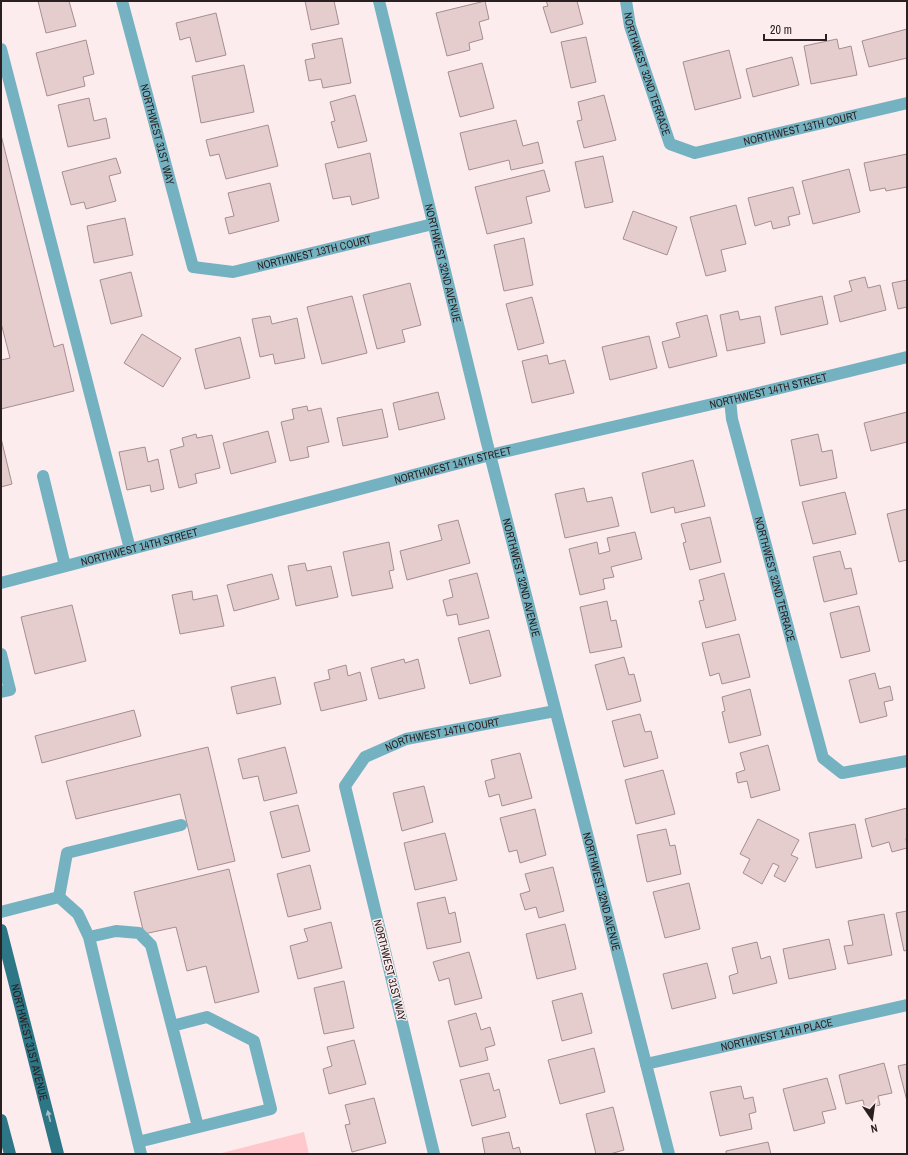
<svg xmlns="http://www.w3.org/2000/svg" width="908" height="1155" font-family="'Archivo Narrow',sans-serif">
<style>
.green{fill:#ffc8cd}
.building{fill:#e5cccd;stroke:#a68e90}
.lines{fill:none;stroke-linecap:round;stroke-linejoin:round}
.service{stroke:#75b2c1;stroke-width:12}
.minor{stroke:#75b2c1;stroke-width:12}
.primary{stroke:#2d7686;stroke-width:12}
.oneway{fill:#a9bdc4}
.labels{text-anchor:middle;stroke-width:3;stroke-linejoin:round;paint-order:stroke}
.street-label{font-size:11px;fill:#2a2021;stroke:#fceced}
</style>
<rect width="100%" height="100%" fill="#fceced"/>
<path class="green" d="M304,1132l5,22h-91z"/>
<path class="building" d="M38,1h31l7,25 -30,7z
M305,1h29l5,23 -28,6z
M485,1l4,18 -10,3 4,17 -14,4 1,7 -23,6 -11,-43z
M546,1h31l6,23 -32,9 -8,-26 5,-1z
M216,13l10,42 -30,7 -6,-25 -10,3 -4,-17z
M907,29v29l-38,9 -7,-26z
M586,37l10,45 -25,6 -10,-46z
M342,38l9,45 -28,5 -2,-9 -12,2 -4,-21 10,-2 -3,-14z
M837,39l2,10 12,-3 6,29 -46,9 -7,-38z
M86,40l8,34 -11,3 2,9 -38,10 -11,-43z
M729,50l12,48 -46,12 -12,-48z
M792,57l7,28 -46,12 -7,-28z
M482,63l12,45 -34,9 -12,-45z
M244,65l10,47 -53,11 -9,-47z
M355,95l12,46 -29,7 -7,-26 4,-1 -5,-19z
M604,95l12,45 -32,8 -7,-27 5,-1 -4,-18z
M89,98l5,23 12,-3 4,20 -42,9 -10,-42z
M516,120l7,26 15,-4 5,21 -32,7 -2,-10 -40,10 -9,-37z
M268,125l10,41 -52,13 -7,-25 -9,2 -4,-16z
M1,135l53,212 9,-3 11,47 -73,18v-49l9,-2 -9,-35z
M370,153l9,45 -27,7 -2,-9 -17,3 -8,-35z
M907,154v33l-21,4 -1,-3 -15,3 -6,-28z
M603,156l10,46 -28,6 -10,-46z
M116,158l5,15 -12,3 7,25 -30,8 -2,-7 -13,3 -9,-33z
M849,169l11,43 -47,12 -11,-43z
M544,170l6,21 -24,6 6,26 -45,11 -12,-47z
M270,183l9,38 -50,13 -4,-16 9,-2 -6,-23z
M793,187l7,27 -12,3 2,8 -17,4 -2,-8 -16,5 -7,-28z
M736,205l10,39 -25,6 5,21 -20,5 -16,-59z
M633,211l44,16 -10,28 -44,-16z
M125,218l8,37 -39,8 -7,-37z
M524,238l9,47 -29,6 -10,-46z
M131,272l11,44 -31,8 -11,-44z
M865,277l3,11 12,-3 6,25 -46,12 -6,-26 18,-5 -3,-10z
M907,280v27l-9,2 -6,-26z
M410,283l11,42 -19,5 3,12 -28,7 -14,-54z
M352,296l15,57 -45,11 -15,-57z
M822,296l6,28 -47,11 -6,-28z
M532,297l12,46 -26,7 -12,-46z
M738,311l2,9 20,-4 5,27 -38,8 -7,-36z
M707,315l10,41 -48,12 -7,-26 18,-5 -4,-14z
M270,316l2,8 25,-6 8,40 -30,6 -2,-10 -13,3 -8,-38z
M142,334l39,24 -18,29 -39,-24z
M649,336l8,32 -47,12 -8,-33z
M240,337l10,41 -45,11 -10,-40z
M547,355l2,9 16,-4 9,33 -42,10 -10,-42z
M438,392l7,27 -46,11 -6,-27z
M307,406l1,5 13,-3 8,34 -22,5 2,10 -19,4 -9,-39 13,-3 -2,-10z
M382,409l6,28 -45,9 -6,-28z
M907,412v30l-36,9 -7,-28z
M268,431l8,31 -45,12 -8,-31z
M196,434l1,4 15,-3 8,33 -25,6 2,9 -18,5 -9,-38 14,-4 -2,-8z
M818,434l4,18 10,-2 5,28 -37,8 -9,-46z
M1,438l11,46 -11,3z
M145,447l3,15 10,-3 6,30 -13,3 -1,-7 -23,5 -8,-38z
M693,460l12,46 -30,7 -1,-6 -23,6 -9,-40z
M584,488l3,14 25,-5 7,29 -54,12 -10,-44z
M845,492l11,42 -43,10 -11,-42z
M907,509v51l-8,2 -12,-48z
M710,517l11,45 -31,8 -7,-27 3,-1 -5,-18z
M458,520l12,43 -63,17 -7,-29 42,-11 -4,-15z
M635,532l7,27 -31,8 3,10 -11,2 2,10 -25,6 -11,-46 28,-7 2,12 11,-3 -3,-13z
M389,542l5,28 -5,1 4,17 -41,8 -9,-44z
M840,551l5,18 6,-1 6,26 -33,8 -11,-45z
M305,563l2,8 24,-5 7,31 -42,9 -8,-40z
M477,573l12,45 -30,7 -2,-11 -10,2 -4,-16 10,-3 -4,-17z
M724,573l12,47 -30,8 -7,-27 5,-1 -5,-20z
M272,574l7,25 -45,12 -7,-26z
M192,591l1,9 24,-5 7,31 -44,8 -8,-39z
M607,601l4,20 5,-1 6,27 -32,6 -10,-46z
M72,605l14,56 -51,13 -14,-57z
M859,606l11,45 -29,7 -11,-45z
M489,630l12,46 -31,8 -12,-46z
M739,634l11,43 -28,7 -3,-11 -9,3 -8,-33z
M624,657l5,18 5,-1 7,27 -34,9 -12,-45z
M404,659l1,4 13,-4 7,29 -46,11 -8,-31z
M346,665l2,11 12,-4 7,28 -46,11 -7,-28 16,-4 -2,-9z
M875,673l4,16 11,-3 3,14 -9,2 3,14 -27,7 -11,-43z
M275,677l6,27 -44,10 -6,-27z
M750,689l11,46 -32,8 -7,-31 3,-1 -3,-14z
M134,710l7,26 -99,27 -7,-27z
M640,714l5,18 6,-1 7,27 -34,9 -12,-46z
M768,745l12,45 -29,8 -4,-17 -9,2 -2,-10 9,-3 -5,-17z
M208,747l27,114 -37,9 -18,-76 -104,25 -10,-38z
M285,747l12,46 -33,8 -6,-25 -15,3 -5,-20z
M520,753l12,45 -30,8 -3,-12 -10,3 -4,-16 10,-3 -4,-18z
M663,770l12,44 -39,10 -11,-44z
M424,786l9,36 -31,9 -9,-38z
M298,805l12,46 -28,7 -12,-46z
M907,808v29l-1,1 1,10 -15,4 -3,-10 -17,5 -7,-28z
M535,809l11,46 -26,8 -3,-13 -8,2 -9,-34z
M758,819l41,21 -8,15 7,3 -13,24 -11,-6 5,-10 -6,-3 -11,21 -19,-11 7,-14 -10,-5z
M855,824l7,34 -46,10 -7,-35z
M666,829l4,17 5,-1 6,29 -34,8 -10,-47z
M445,833l12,47 -42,10 -11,-47z
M310,865l11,44 -33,8 -11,-43z
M553,867l11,44 -25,7 -3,-11 -11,3 -5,-16 10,-3 -5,-17z
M229,869l30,123 -44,11 -9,-37 -19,5 -11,-44 -32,7 -10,-42z
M689,883l11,46 -35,9 -12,-46z
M445,897l4,17 6,-2 6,30 -34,7 -10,-46z
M907,911v39l-3,1 -8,-38z
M884,914l8,41 -44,9 -4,-18 9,-1 -5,-24z
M331,922l11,46 -44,11 -8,-33 18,-5 -4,-12z
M565,924l11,45 -39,10 -11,-45z
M829,939l7,30 -47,10 -6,-30z
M757,942l4,17 9,-3 7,27 -44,11 -4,-18 9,-3 -6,-25z
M469,952l13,46 -27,7 -6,-27 -10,3 -6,-19z
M707,963l9,35 -44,11 -9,-35z
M344,981l10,47 -30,6 -10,-46z
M582,993l10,40 -30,8 -10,-40z
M476,1013l5,17 9,-3 5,18 -10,3 3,12 -28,7 -12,-46z
M354,1040l12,44 -37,10 -6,-25 9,-3 -5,-19z
M594,1048l11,44 -45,12 -12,-44z
M884,1063l8,30 -14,3 2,9 -15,4 -2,-9 -17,4 -7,-29z
M907,1064v37l-9,-35z
M489,1073l5,18 5,-2 7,28 -34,9 -12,-46z
M827,1078l9,31 -14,3 3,11 -31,8 -11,-42z
M741,1086l3,13 9,-2 3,15 -7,2 3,15 -32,7 -10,-44z
M374,1098l12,45 -34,9 -7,-27 5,-1 -5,-19z
M613,1107l11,43 -14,4h-14l-10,-40z
M509,1132l4,17 6,-2 2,7h-36l-3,-16z
M768,1142l3,12h-45v-3z"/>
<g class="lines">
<path class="service" d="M1,49l129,500
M43,476l22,90
M1,654l9,36 -9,2
M59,897l8,-44 114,-28
M1,912l58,-15 19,17 11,23 52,217
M89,937l27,-6 23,2 12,12 21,81
M138,1142l133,-33 -17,-68 -47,-24 -35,9 26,101"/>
<g class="minor">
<path id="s1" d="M122,1l71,266 40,5 200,-48"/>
<path id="s2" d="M379,1l108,442 182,711"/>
<path id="s3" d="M626,1l4,25 40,118 25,9 212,-50"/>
<path id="s4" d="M730,400l2,19 91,339 19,15 65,-12"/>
<path id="s5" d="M1,583l489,-128 240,-55 177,-43"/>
<path id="s6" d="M646,1064l261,-59"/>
<path id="s7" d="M434,1154l-89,-368 20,-29 41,-18 149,-28"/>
</g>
<g class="primary">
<path id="s8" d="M1,930l57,224"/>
<path d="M1,1120l9,34"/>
</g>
</g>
<defs><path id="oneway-solid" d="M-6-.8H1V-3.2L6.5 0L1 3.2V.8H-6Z"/></defs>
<use class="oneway" href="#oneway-solid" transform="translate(49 1116) rotate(-104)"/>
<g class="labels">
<g class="street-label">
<text dy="4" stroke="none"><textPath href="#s3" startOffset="76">NORTHWEST 32ND TERRACE</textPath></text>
<text dy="4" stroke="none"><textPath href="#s3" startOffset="285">NORTHWEST 13TH COURT</textPath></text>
<text dy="4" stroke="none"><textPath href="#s1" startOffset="138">NORTHWEST 31ST WAY</textPath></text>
<text dy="4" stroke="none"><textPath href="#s1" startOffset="399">NORTHWEST 13TH COURT</textPath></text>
<text dy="4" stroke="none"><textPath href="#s2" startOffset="270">NORTHWEST 32ND AVENUE</textPath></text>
<text dy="4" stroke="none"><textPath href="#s5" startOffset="791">NORTHWEST 14TH STREET</textPath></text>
<text dy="4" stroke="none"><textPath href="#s5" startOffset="467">NORTHWEST 14TH STREET</textPath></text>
<text dy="4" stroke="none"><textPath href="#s5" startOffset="143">NORTHWEST 14TH STREET</textPath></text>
<text dy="4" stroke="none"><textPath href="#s2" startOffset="594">NORTHWEST 32ND AVENUE</textPath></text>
<text dy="4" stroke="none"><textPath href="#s4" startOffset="185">NORTHWEST 32ND TERRACE</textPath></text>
<text dy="4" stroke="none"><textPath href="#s7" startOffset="495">NORTHWEST 14TH COURT</textPath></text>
<text dy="4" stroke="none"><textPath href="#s2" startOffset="918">NORTHWEST 32ND AVENUE</textPath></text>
<text transform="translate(390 970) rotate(76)" y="4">NORTHWEST 31ST WAY</text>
<text dy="4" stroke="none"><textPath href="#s6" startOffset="134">NORTHWEST 14TH PLACE</textPath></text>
<text dy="4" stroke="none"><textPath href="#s8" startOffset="116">NORTHWEST 31ST AVENUE</textPath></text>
</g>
</g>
<rect width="908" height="1155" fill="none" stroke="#2a2021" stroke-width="4"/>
<g transform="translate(872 1119) rotate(167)" stroke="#fceced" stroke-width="3" paint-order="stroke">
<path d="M0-3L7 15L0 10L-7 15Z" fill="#2a2021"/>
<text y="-6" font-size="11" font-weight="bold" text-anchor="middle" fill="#2a2021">N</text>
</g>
<path d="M764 34v6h62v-6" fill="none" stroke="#2a2021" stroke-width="2"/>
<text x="770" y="34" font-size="12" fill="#2a2021" stroke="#fceced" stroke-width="3" paint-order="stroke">20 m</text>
</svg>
